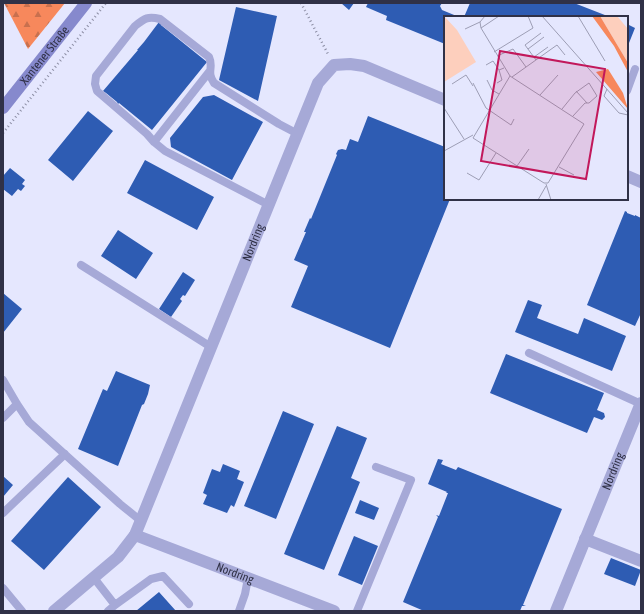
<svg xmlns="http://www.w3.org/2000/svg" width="644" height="614" font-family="'Asap Condensed',sans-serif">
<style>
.forest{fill:url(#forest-firs)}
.building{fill:#2e5cb3}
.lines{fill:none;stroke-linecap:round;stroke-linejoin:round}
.path{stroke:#8c8ea4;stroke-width:2.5;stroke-dasharray:1 3;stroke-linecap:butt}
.service{stroke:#a6a9d7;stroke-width:8}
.minor{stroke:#a6a9d7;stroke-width:12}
.secondary{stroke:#8689cd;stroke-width:12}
.labels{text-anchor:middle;stroke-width:4;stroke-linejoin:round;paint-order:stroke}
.street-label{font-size:12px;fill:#303147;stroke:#f6f6f6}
.inset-road{fill:none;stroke:#9d9eb5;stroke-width:1}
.view{fill:#c2185b;fill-opacity:0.15;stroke:#c2185b;stroke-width:2}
.inset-edge{fill:none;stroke:#303147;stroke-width:2}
</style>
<defs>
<pattern id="forest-firs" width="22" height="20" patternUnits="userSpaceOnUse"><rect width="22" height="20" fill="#f7885c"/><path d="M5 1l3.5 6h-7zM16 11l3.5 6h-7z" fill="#c8704e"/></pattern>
</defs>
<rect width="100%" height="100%" fill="#e5e7fe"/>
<path class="forest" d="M4,3h61l-37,46z"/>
<path class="building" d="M341,3h13l-5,7z
M368,3h74l-2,3 2,4 17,7h-14v27l-59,-24 1,-4 -21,-9z
M470,3h104l36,14h-146z
M236,7l41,9 -19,85 -39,-21z
M159,22l2,2v1l46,37 -55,68 -33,-27 -1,1 -1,-2 -11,-9 -3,-2 35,-41h-1l7,-8z
M627,24l8,4 -8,20z
M214,95l49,27 -31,58 -61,-33 -1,-9 33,-41z
M88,111l25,20 -40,50 -25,-21z
M368,116l77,31v52h5l-60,149 -99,-41 17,-41 -14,-6 12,-28h-2l6,-14 1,1 26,-64 -1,-1 2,-4 4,-1 4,1 4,-11 8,3z
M145,160l69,37 -17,33 -70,-37z
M10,168l15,12 -3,4 3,2 -4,5 -3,-2 -6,7 -9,-7v-13z
M625,211l2,1v1l8,3v-1l6,3v95l-6,13 -48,-21z
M118,230l35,23 -17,26 -35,-23z
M183,272l12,8 -10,16 -2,-1 -3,4 2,2 -11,16 -12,-8z
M3,293l19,16 -19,24z
M528,300l14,5 -5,13 41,16 6,-16 42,18 -14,35 -97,-39z
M506,354l98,39 -7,17 7,3 1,4 -3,3 -8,-3 -7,16 -97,-40z
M116,371l34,14 -2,9 -4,10 -2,1 -24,61 -40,-17 25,-60 4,2z
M283,411l31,13 -38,95 -32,-13z
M337,426l30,12 -16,40 9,4 -36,88 -40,-16z
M438,459l5,1 -2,4 15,6 2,-3 104,42 -39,96 3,1h-4l-2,5h-96l-21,-9 35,-85 -2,-2 3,1 9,-23h-2l1,-1 -19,-8z
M223,464l17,7 -3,8 7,3 -10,25 -3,-2 -4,8 -24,-9 4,-9 -4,-2 9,-24 8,3z
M3,476l10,9 -10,12z
M68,477l33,30 -57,63 -33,-29z
M360,500l19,8 -5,12 -19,-7z
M354,536l24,10 -16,39 -24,-10z
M611,558l30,12 -6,16 -31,-12z
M159,592l17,19h-40z"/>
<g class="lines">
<path class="path" d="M301,3l27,51
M3,133l103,-130"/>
<path class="service" d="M627,91l8,-22
M154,142l55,-70
M269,205l-104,-54 -11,-9 -7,-8 -50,-43 -2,-7 1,-8 39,-50c10,-8 13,-10 25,-7l49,38c5,11 -3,14 5,26l65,41 19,10
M81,265l130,82
M529,353l112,51
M3,380l14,24 12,18 91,82 21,17
M3,418l14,-14
M3,513l62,-59
M94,578l21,27 -7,6
M3,588l19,23
M115,605l36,-26 12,-3 26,28
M239,611l6,-17 3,-16
M357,611l54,-131 -35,-13"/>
<g class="minor">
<path d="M627,176l14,6"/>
<path id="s1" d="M135,535l199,76"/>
<path d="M585,539l56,22"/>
<path id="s2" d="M54,611l64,-54 17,-22 183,-452 16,-18 16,-1 14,2 81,34"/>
<path id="s3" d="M556,611l85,-208"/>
</g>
<path class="secondary" id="s4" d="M3,108l83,-105"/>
</g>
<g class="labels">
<g class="street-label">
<text dy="4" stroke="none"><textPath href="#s4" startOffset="67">Xantener Straße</textPath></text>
<text dy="4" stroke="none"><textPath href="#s2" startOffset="427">Nordring</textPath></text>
<text dy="4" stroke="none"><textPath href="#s3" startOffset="151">Nordring</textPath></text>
<text dy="4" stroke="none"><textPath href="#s1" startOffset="107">Nordring</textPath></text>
</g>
</g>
<g transform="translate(444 16)">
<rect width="184" height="184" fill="#e5e7fe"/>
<path d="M0,0l13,14 19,32 -32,20zM156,0h17l11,13v34z" fill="#fdcfbd"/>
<path d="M148,0h8l28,47v9l-14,-26zM164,53l15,24 5,16 -32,-37z" fill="#f7885c"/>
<path class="inset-road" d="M41,0l-5,6 1,6 29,48 74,48 -36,59h-4l-71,-45 37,-62M98,0l86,97M134,0l27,45M37,12l18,-12M21,13l15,-7M84,33l16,-12M50,36l39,-24 -5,-12M53,40l16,-7 13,18M90,41l14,-10M92,44l-11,-15 16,-12M42,49l7,-4 6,9 5,-2M68,61l45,-32 8,10M43,64l5,10 7,4M29,67l13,25 25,17 3,-6M53,67l5,-3 -3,-10M8,68l14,-9 7,11M163,73l-3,7 15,17 9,2M132,75l11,12M96,79l18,-20M0,92l20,31M118,93l13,-16 14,-10 8,13 -8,7h-4l-12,13M0,135l29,-16M73,150l12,-17M115,151l15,8M23,157l12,7 17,-27M102,168l5,16M94,184l8,-14"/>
<path class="view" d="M56,35l105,18 -19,110 -105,-18z"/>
<rect width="184" height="184" class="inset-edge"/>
</g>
<rect width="644" height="614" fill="none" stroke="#303147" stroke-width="8"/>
</svg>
